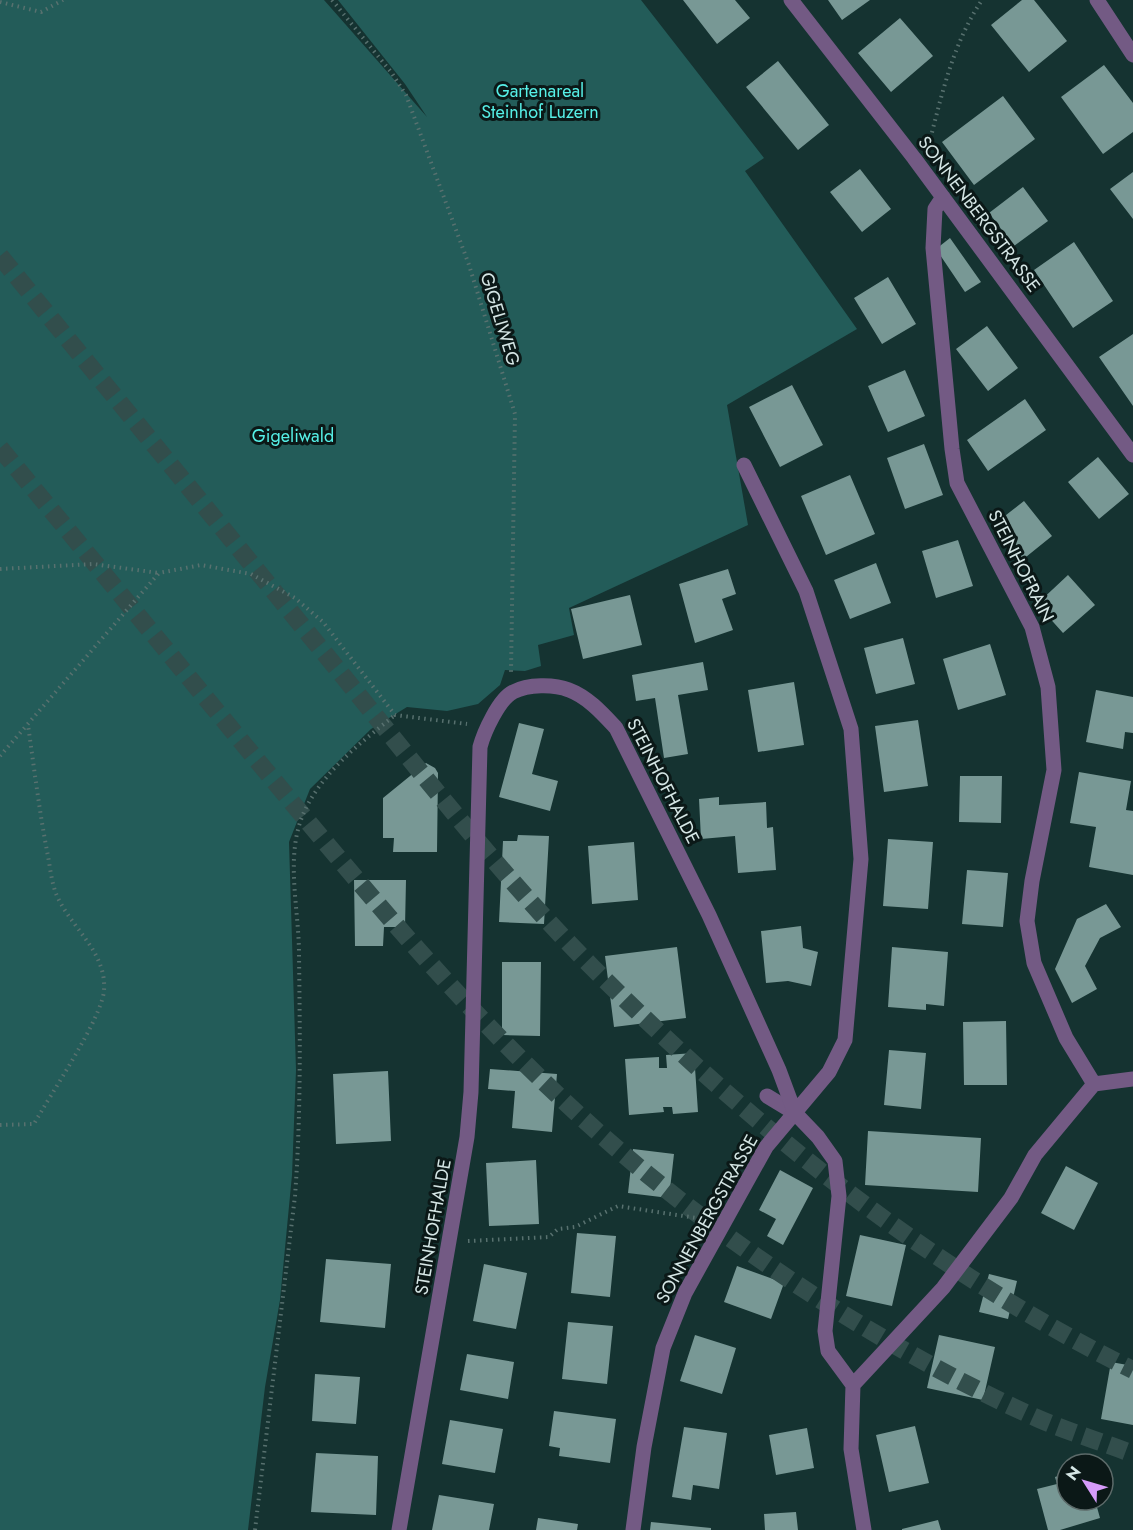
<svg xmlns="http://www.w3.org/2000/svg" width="1133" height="1530" font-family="Jost,sans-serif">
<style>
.green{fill:#235c59}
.building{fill:#789895}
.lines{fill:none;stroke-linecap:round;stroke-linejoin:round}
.highway-tunnel{stroke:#324e4c;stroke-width:18;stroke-dasharray:18 9;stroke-linecap:butt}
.path{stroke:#58716f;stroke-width:4;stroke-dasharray:1.5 4.5;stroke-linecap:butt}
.lane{stroke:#735a84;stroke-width:15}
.street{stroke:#735a84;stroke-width:15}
.labels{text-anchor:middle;stroke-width:6;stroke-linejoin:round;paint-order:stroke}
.park-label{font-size:18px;fill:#56efe6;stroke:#0b1817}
.street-label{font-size:18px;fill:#d5e6e5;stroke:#0b1817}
</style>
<rect width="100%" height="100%" fill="#153331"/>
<path class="green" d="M0,0h324l103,117 -22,-33 -67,-84h303l123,158 -19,13 112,158 -130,76 21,120 -179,83 5,27 -36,10 3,21 -16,5 -20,-1 -5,15 -22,19 -31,7 -40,-4 -36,22 -61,60 -21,53 7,228 -4,105 -12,125 -15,87 -17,143h-248z"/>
<path class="building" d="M683,0h52l15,18 -33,26z
M828,0h42l-28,20z
M1022,0h12l33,41 -38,31 -38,-47z
M900,18l33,38 -42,36 -33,-39z
M778,61l51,64 -31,25 -52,-63z
M1104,65l29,38v29l-30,22 -42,-57z
M1003,96l32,43 -61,46 -32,-43z
M860,169l31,40 -29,23 -32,-40z
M1133,172v47l-23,-30z
M1023,187l25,34 -34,25 -25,-33z
M950,238l31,44 -16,10 -29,-43z
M1074,242l39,59 -40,27 -39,-58z
M888,277l28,47 -34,20 -28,-46z
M987,326l31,42 -30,23 -32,-42z
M1133,334v72l-34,-49z
M905,370l20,46 -37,16 -20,-46z
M792,385l31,60 -43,22 -31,-60z
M1025,399l21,31 -58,41 -21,-31z
M924,444l19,51 -38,14 -18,-51z
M1098,457l31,37 -30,25 -31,-37z
M850,475l25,59 -49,21 -25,-59z
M1024,501l28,35 -31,25 -29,-35z
M958,540l15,46 -37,12 -14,-47z
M876,563l15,40 -41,16 -16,-39z
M728,569l8,25 -14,5 11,31 -38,13 -16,-59z
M1068,575l27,30 -32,28 -26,-29z
M630,595l12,50 -59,14 -12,-50z
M903,638l12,46 -39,10 -12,-46z
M990,644l16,51 -48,15 -15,-51z
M703,662l5,28 -30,5 10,59 -24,4 -9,-60 -19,3 -4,-26z
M794,682l10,63 -46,7 -10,-62z
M1096,690l37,7v36l-8,-1 -2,17 -37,-7z
M918,720l10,66 -44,6 -9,-66z
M519,723l25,6 -12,45 26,7 -8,30 -51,-14z
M426,763l9,5 3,5 -1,79h-44l1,-14h-11v-40z
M1079,772l52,9 -5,29 7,1v64l-44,-8 7,-40 -26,-4z
M960,776h42l-1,47 -42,-1z
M719,797v8l47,-3 1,26 6,-1 3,43 -38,3 -3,-37 -34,3 -2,-40z
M518,835l31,1 -5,88 -45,-2 4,-81h14z
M888,839l45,3 -5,67 -45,-3z
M634,842l4,58 -46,4 -4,-58z
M967,870l41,3 -5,54 -41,-3z
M354,880h52l-1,47h-21l-1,19h-28z
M1106,904l15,23 -21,11 -15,28 12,23 -25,14 -17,-34 22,-50z
M801,926l2,22 15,4 -7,34 -23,-5 -22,2 -5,-52z
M677,947l9,71 -72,9 -9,-71z
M892,947l56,5 -4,54 -18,-2v6l-38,-3z
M502,962h39l-1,74 -38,-1z
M1006,1021l1,64h-43l-1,-63z
M889,1050l37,3 -5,56 -37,-4z
M694,1053l4,59 -25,2 -1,-7h-9l1,5 -35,3 -4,-56 34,-2v11h8l-1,-13z
M490,1069l67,5 -5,58 -40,-4 3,-37 -27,-2z
M388,1071l3,70 -55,3 -3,-70z
M868,1131l113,7 -3,54 -113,-7z
M633,1149l41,5 -5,44 -41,-5z
M536,1160l3,64 -50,2 -3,-63z
M1066,1166l32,17 -24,47 -33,-17z
M780,1170l33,18 -30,57 -16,-9 9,-17 -17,-9z
M577,1233l39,3 -6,61 -39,-4z
M860,1235l46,10 -14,61 -46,-10z
M326,1259l65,5 -6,64 -65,-6z
M484,1264l43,9 -11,56 -43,-8z
M737,1266l47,17 -13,36 -47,-17z
M989,1274l28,7 -9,38 -29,-7z
M568,1322l45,4 -6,58 -45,-5z
M695,1335l41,13 -14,46 -42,-13z
M939,1335l56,12 -12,53 -56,-12z
M467,1354l47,8 -6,37 -48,-9z
M1111,1362l22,4v59l-32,-6z
M315,1374l45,3 -4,47 -44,-3z
M554,1411l62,8 -6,44 -51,-7 1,-8 -11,-2z
M450,1420l53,9 -8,44 -53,-9z
M915,1426l14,57 -40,9 -13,-57z
M684,1427l43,6 -8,56 -26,-4 -2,15 -19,-3z
M807,1428l7,40 -38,7 -7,-40z
M316,1453l62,3 -2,59 -65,-3z
M1067,1473v27h28l5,18 -40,12h-12l-11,-41 20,-5 -2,-7z
M439,1495l55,9 -5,26h-57z
M796,1512l2,18h-33l-1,-16z
M538,1518l40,6 -1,6h-41z
M938,1520l3,10h-39v-1z
M651,1522l60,6v2h-61z"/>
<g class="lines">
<path class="highway-tunnel" d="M0,256c105,129 211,258 316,387 90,109 176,224 277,325 158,158 338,303 540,402
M0,448c90,109 180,219 270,328 116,140 235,282 377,398 116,95 254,183 392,245 30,13 63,23 94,35"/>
<path class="path" d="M332,0l59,72 15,23 63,170 46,149 -4,258
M0,2l41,10 22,-12
M929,144c13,-50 24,-101 53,-144
M0,569l93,-5 66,9
M0,756l159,-183 42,-8 50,9 44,24 28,24 72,93 72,9
M0,1125l34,-1c16,-29 67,-104 70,-133 3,-39 -32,-62 -47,-95 -6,-14 -7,-31 -10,-45 -8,-42 -13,-84 -19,-126
M468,1241l81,-4 9,-8 17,-2 43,-21 85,13
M255,1530l40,-334c6,-81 5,-161 4,-242 0,-49 -16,-103 8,-148 20,-38 56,-65 88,-91"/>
<path class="lane" d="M767,1096l28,17"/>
<path class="street" d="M791,0l123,158 219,297
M1097,0l36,55
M943,197l-8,12 -2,39 19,201 5,34 75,144 16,60 6,83 -22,111 -5,40 7,42 32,75 28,46
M853,1385l90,-97 68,-90 24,-43 59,-71 39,-5
M853,1385l-2,64 13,81
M399,1530l68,-393 4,-45 9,-345c4,-15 19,-48 33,-55 15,-8 41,-8 56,-2 19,7 34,24 47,38l93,187 70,155 16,43 23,24 17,24 4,35 -14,135 3,20 25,34
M633,1530l11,-83 19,-99 22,-55 81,-146 63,-75 16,-32 16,-181 -10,-130 -45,-138 -62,-126"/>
</g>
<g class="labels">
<g class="park-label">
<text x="540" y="97">Gartenareal<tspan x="540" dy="21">Steinhof Luzern</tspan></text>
<text x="293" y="442">Gigeliwald</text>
</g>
<g class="street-label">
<text transform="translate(979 214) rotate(53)" y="6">SONNENBERGSTRASSE</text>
<text transform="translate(500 319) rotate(73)" y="6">GIGELIWEG</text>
<text transform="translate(1021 566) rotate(63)" y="6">STEINHOFRAIN</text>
<text transform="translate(663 781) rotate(63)" y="6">STEINHOFHALDE</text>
<text transform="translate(707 1219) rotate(-61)" y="6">SONNENBERGSTRASSE</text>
<text transform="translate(433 1227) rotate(-80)" y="6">STEINHOFHALDE</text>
</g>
</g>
<g transform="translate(1085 1482) rotate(307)"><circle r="28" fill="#0b1817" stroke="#5c6a69" stroke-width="1.5"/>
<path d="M0-4.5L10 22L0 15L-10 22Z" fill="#d69bfa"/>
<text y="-9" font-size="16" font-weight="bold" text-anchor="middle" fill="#d5e6e5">N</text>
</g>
</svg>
